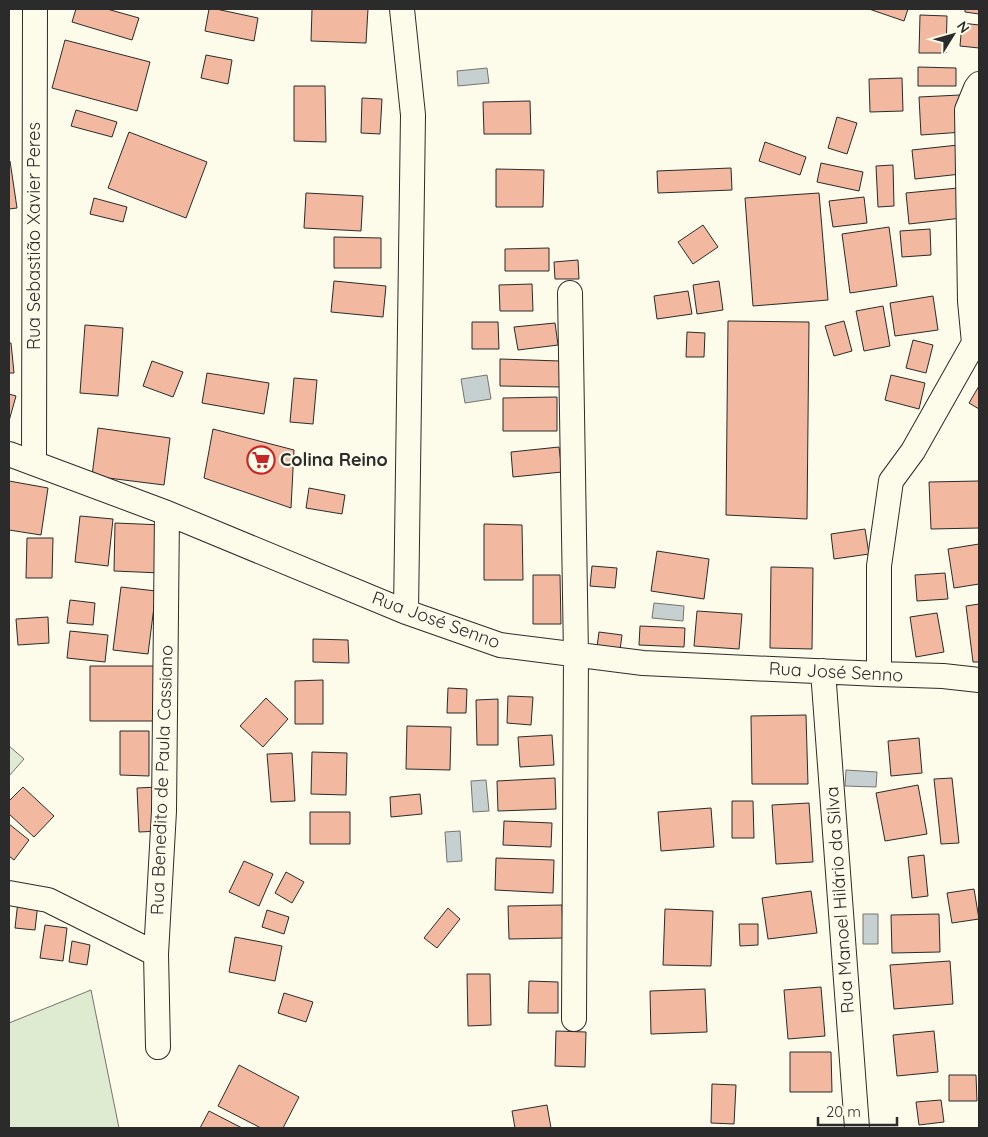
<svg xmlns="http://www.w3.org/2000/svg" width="988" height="1137" font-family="Quicksand,sans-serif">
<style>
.green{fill:#deebd1;stroke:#74746e}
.water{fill:#c7d0d0;stroke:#74746e}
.building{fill:#f2b8a0;stroke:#2b2b2b}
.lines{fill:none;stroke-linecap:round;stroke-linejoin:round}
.minor-casing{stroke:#2b2b2b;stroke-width:26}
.minor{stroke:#fdfbea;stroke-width:24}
.labels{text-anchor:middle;stroke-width:4;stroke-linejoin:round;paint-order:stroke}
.street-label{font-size:18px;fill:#2b2b2b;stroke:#fdfbea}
.poi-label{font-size:18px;font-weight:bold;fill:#2b2b2b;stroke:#fdfbea;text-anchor:start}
</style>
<rect width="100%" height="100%" fill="#fdfbea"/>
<path class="green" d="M9,746l15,13 -15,17z
M91,990l28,138h-110v-105z"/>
<path class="water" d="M487,68l2,15 -31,3 -1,-15z
M487,375l4,24 -26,4 -4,-24z
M654,603l30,3 -1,15 -31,-3z
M846,770l31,2 -1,15 -31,-1z
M486,780l3,31 -16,1 -2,-31z
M460,831l2,30 -15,1 -2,-30z
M863,914h15v30h-15z"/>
<path class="building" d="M76,9h31l32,9 -7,22 -60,-18z
M209,9h7l42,9 -4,23 -49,-10z
M312,9h56l-2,34 -55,-2z
M869,9h39l-4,12z
M965,9h14v5l-14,-2z
M920,15l27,1 -1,37h-27z
M962,23l17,2v23l-19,-2z
M65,40l85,22 -13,49 -85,-23z
M206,55l26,5 -4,24 -27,-6z
M918,67l38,1v18h-38z
M902,78l1,33 -33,1 -1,-33z
M294,86h31l1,56 -32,-1z
M960,95l3,37 -42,3 -2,-38z
M362,98l20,1 -2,35 -19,-1z
M530,101l1,33h-47l-1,-32z
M76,110l41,12 -5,15 -41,-11z
M837,117l20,6 -10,31 -19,-6z
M129,132l78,30 -21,56 -78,-30z
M765,142l41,15 -6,18 -41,-14z
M958,145l3,29 -46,5 -3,-29z
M9,161h1l7,47 -8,1z
M821,163l42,9 -4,19 -42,-9z
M893,165l1,41 -16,1 -2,-41z
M731,168l1,22 -74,3 -1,-22z
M496,169l48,1 -1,37h-47z
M958,188l4,30 -53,6 -3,-31z
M306,193l57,3 -2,35 -57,-3z
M819,193l9,107 -75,6 -8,-108z
M864,197l3,26 -34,4 -4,-26z
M94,198l33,9 -4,15 -33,-8z
M703,225l15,22 -25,17 -15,-22z
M889,227l8,59 -47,7 -8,-59z
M930,229l1,26 -29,2 -2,-26z
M334,237l47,1v30h-47z
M549,248v23h-44v-22z
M578,260l1,19h-24l-1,-17z
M334,281l52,5 -3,31 -52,-5z
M719,281l4,29 -26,4 -4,-29z
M532,284l1,27h-33l-1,-26z
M688,291l4,23 -35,5 -3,-23z
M933,296l5,34 -43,6 -5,-33z
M883,306l7,40 -26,5 -8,-40z
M728,321l81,1 -2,197 -81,-4z
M844,321l8,30 -18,5 -9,-30z
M472,322h26l1,27h-27z
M555,323l3,22 -40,5 -4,-23z
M85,325l38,3 -5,68 -38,-3z
M687,332l18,1 -1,24h-18z
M913,340l20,5 -7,28 -20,-5z
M9,343h2l3,30h-5z
M500,359l60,2v26l-60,-1z
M152,361l31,11 -10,25 -30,-11z
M207,373l62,10 -5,31 -62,-11z
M891,375l34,8 -6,26 -34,-9z
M294,378l23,2 -4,44 -23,-2z
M979,386v23l-10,-6z
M9,394l7,2 -7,25z
M557,397v34h-54v-33z
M98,428l72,10 -6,47 -72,-9z
M213,429l81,21 -3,58 -87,-30z
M559,447l3,25 -49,5 -2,-25z
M9,481l39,7 -7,47 -32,-5z
M979,481v47l-48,1 -2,-47z
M309,488l36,7 -3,19 -36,-6z
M80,516l33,3 -5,47 -33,-4z
M115,523l48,2 -2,48 -47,-2z
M484,524l38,1 1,55h-39z
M865,529l4,25 -35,5 -3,-25z
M27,538h26l-1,40h-26z
M979,544v40l-25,4 -6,-39z
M657,551l52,8 -5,40 -53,-8z
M592,566l25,2 -2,20 -25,-2z
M771,567l42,1 -1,81 -42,-1z
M945,573l3,26 -31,2 -2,-26z
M533,575h27l1,49h-28z
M121,587l35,4 -8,63 -35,-4z
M70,600l25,3 -2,22 -26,-2z
M979,604v58h-6l-7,-56z
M697,611l45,3 -3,35 -45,-3z
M937,613l7,39 -28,5 -6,-40z
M48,617l1,26 -31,2 -2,-26z
M640,626l45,2 -1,19 -45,-2z
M70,631l38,4 -3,27 -38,-4z
M599,632l23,3 -2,15 -23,-3z
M313,639l35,1 1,23 -36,-1z
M90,666h69v55h-69z
M323,680v44h-28v-43z
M448,688l19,1 -1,24h-19z
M508,696l25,1 -2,28 -24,-2z
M266,698l22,21 -25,28 -23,-21z
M498,699v46h-21l-1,-45z
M806,715l2,69h-56l-1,-68z
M407,726l44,1 -1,43 -44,-1z
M120,731h29v45l-29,-1z
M552,735l2,30 -34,2 -2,-30z
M919,738l3,35 -31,3 -3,-35z
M312,752l35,1 -1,42 -35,-1z
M292,753l3,48 -24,1 -4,-48z
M555,778l1,31 -58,2 -1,-30z
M952,778l7,65 -18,1 -7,-65z
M918,785l9,49 -42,7 -9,-48z
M23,787l31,29 -20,21 -25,-23v-13z
M159,787l2,44 -22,1 -2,-44z
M420,794l2,20 -31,3 -1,-20z
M732,801h21l1,37h-22z
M809,803l4,59 -37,2 -4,-59z
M711,808l3,39 -53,4 -3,-39z
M310,812h40v32h-40z
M504,821l48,2 -1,24 -48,-2z
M9,824l20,16 -15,20 -5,-4z
M924,855l4,41 -16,2 -4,-41z
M496,858l58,2 -1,33 -58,-3z
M244,861l29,13 -14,32 -30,-14z
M286,872l18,10 -12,21 -17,-10z
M974,889l5,30 -27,4 -5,-30z
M811,891l6,42 -49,6 -6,-41z
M18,901l20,2 -3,27 -20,-2z
M562,905l1,33 -54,1 -1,-33z
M448,908l12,11 -23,29 -13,-10z
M665,909l48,2 -2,55 -48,-1z
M267,910l22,7 -5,17 -22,-7z
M939,914l1,38 -48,1 -1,-38z
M739,924h19v21l-18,1z
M45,925l22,3 -4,33 -23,-3z
M235,937l47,9 -7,35 -46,-9z
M72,941l18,4 -3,20 -18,-3z
M950,961l3,43 -59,5 -4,-44z
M467,974h23l1,51 -23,1z
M529,981l29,1v31h-30z
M821,987l4,49 -37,3 -4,-49z
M705,989l2,43 -56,2 -1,-43z
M284,993l29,9 -7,20 -28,-9z
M556,1031l30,1 -1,35 -30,-1z
M934,1031l4,41 -41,4 -4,-41z
M790,1052h41l1,40h-42z
M239,1065l60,32 -16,31h-22l-43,-22z
M949,1075h27l1,26h-28z
M712,1084l24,1 -2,39 -23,-1z
M941,1100l3,22 -25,3 -3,-23z
M547,1105l4,23h-36l-3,-17z
M209,1111l33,17h-42z"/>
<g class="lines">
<g class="minor-casing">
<path id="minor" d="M402,9l11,106 -7,497
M570,293l6,362 -2,364
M9,454l158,59 239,99 94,33 143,18 236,11 64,2 36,4
M34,463l1,-454
M823,671l34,457
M879,674v-108l12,-85 22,-30 61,-108 -4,-42 -3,-191 9,-22 3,-4
M9,893l39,7 108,54
M158,1047l-2,-93 8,-143 3,-298"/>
</g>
<use href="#minor" class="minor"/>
</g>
<defs>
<g id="supermarket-ring" transform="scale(1.4375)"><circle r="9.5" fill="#fdfbea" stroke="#c62828" stroke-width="1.5"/><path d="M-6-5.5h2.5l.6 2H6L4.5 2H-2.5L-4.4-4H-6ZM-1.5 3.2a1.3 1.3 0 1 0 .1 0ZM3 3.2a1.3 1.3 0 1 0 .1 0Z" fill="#c62828"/></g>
</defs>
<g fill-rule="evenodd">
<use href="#supermarket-ring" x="261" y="460"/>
</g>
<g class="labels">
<g class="street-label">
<text transform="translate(34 236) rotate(-90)" y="6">Rua Sebastião Xavier Peres</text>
<text transform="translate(436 620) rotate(20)" y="6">Rua José Senno</text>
<text transform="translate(836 672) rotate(3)" y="6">Rua José Senno</text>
<text transform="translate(162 780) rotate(-88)" y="6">Rua Benedito de Paula Cassiano</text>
<text transform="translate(840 900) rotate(-94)" y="6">Rua Manoel Hilário da Silva</text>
</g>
<g class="poi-label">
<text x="280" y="466">Colina Reino</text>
</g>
</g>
<rect width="988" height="1137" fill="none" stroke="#2b2b2b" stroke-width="20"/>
<g transform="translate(953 35) rotate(53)" stroke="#fdfbea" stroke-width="4" paint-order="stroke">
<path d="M0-4L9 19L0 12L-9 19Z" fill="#2b2b2b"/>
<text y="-8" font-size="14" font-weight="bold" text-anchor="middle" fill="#2b2b2b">N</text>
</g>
<path d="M818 1117v8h79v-8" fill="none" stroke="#2b2b2b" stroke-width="2.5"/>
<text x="826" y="1117" font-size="15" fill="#2b2b2b" stroke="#fdfbea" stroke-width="4" paint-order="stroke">20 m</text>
</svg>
